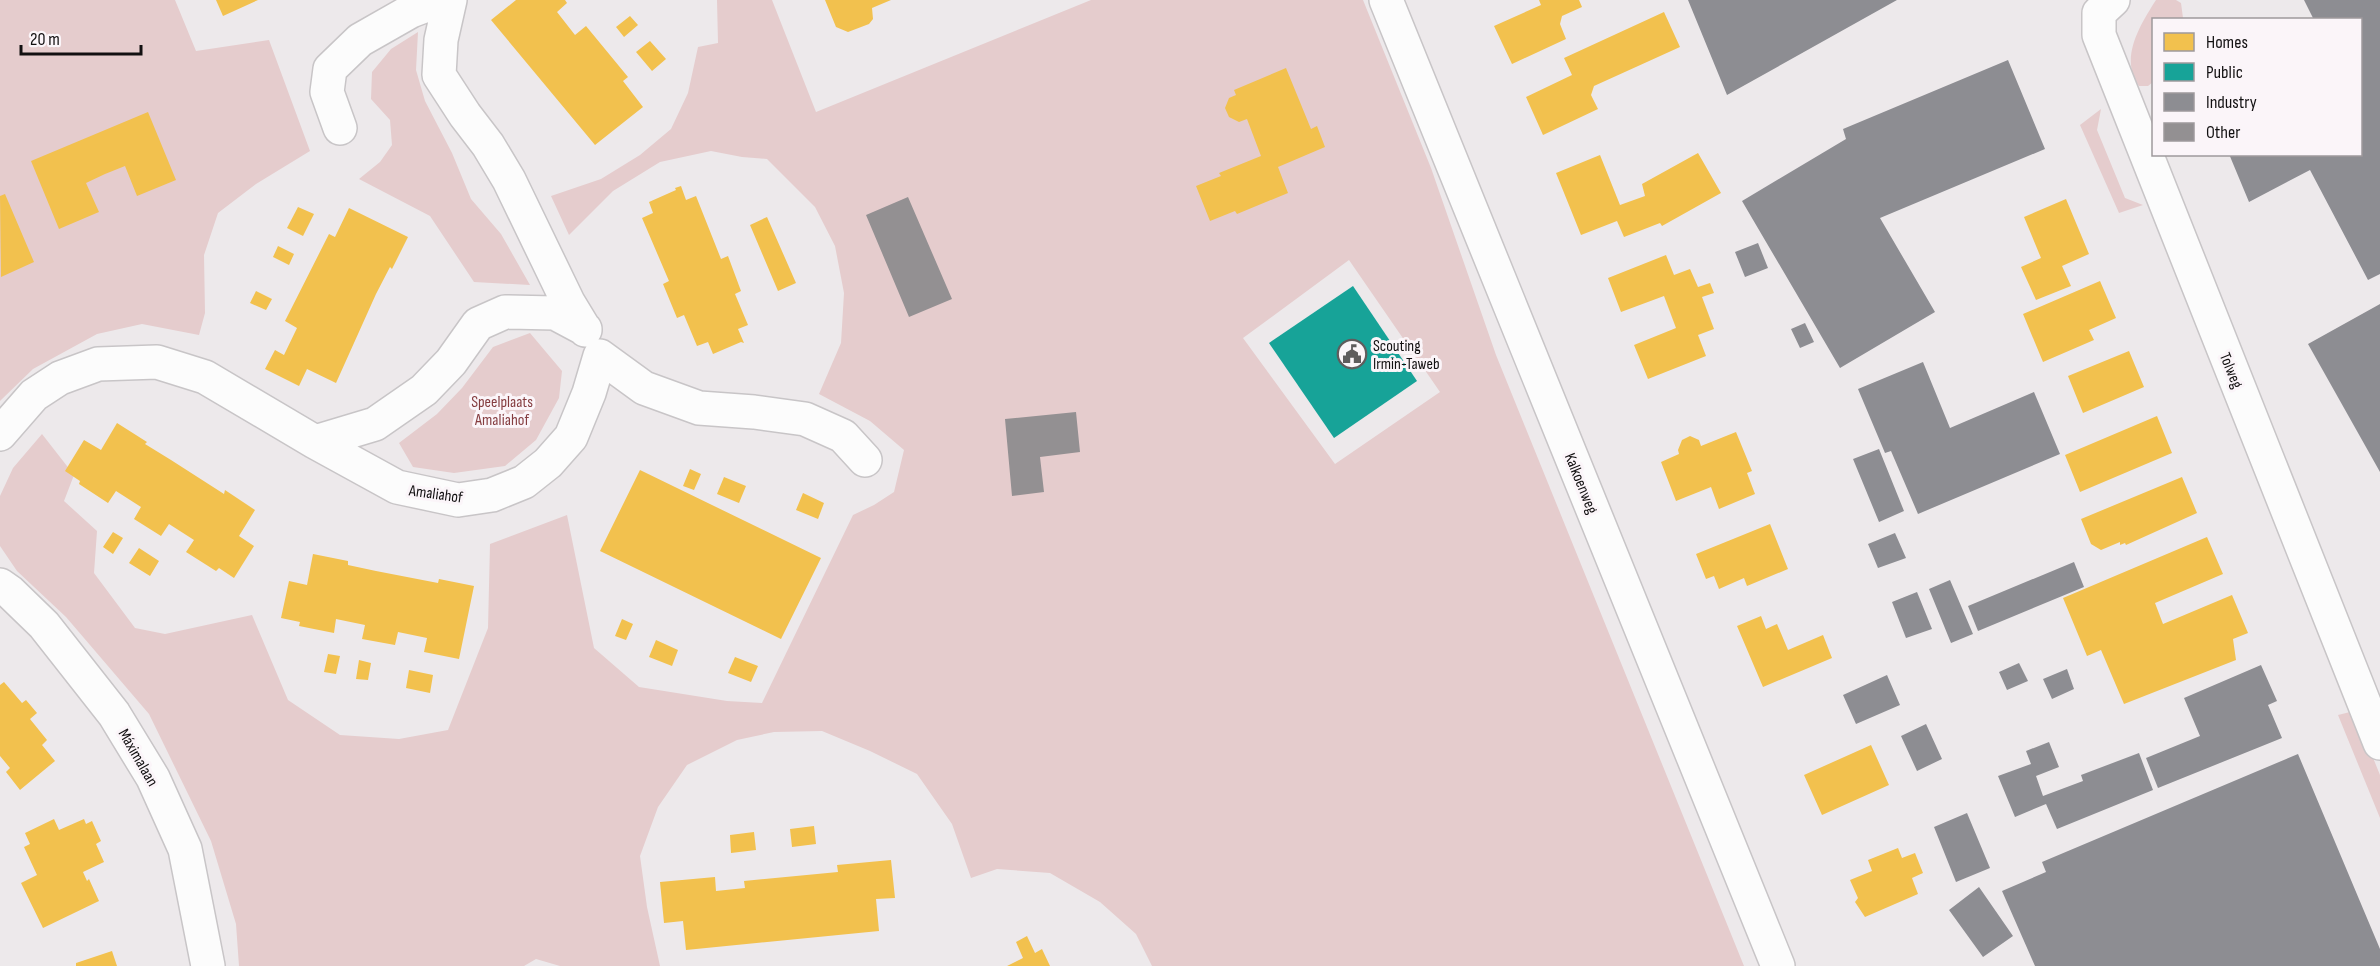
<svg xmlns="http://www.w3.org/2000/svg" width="2380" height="966" font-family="'Sofia Sans Condensed',sans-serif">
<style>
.green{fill:#e5cccd;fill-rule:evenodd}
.homes{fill:#f2c14e}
.public{fill:#17a398}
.industry{fill:#8d8d92}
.building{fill:#939092}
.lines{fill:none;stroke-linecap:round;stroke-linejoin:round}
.minor-casing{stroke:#c8c5c7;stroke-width:36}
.minor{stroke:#fcfcfc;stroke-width:33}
.labels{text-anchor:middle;stroke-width:6;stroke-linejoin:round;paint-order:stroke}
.poi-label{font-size:16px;fill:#121011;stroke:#fbf5f9;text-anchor:start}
.street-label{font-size:16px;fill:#121011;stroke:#fbf5f9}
.park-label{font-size:16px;fill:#853d40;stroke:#fbf5f9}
</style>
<rect width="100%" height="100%" fill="#ede9eb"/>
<path class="green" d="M0,0h175l21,51 73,-11 41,111 -54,33 -38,29 -14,42 1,58 -6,22 -57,-11 -45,10 -64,35 -33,32z
M717,0h55l44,112 275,-112h272l68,168 65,187 248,611h-592l-16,-32 -36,-32 -50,-29 -53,-4 -26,9 -19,-54 -35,-50 -47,-23 -48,-20 -48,1 -37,8 -50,25 -29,42 -18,49 7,51 13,59h-100l-24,-7 -12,7h-285l-3,-42 -25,-83 -62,-127 -83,-97 -49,-46 -17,-25v-50l13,-28 29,-34 32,41 -10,26 33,30 -3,42 41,55 30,6 87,-19 36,85 52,35 59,4 49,-9 40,-102 2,-84 77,-29 27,133 45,39 88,14 35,2 91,-188 21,-10 20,-13 10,-42 -34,-29 -51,-27 22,-51 3,-50 -9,-47 -20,-39 -48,-48 -25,-2 -31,-6 -51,11 -47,29 -44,44 -18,-39 50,-17 39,-24 31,-26 17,-36 10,-46 20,-4zM1349,260l91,132 -105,72 -92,-126z
M2156,0h20l5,3 2,15 -1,1 -28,1 -1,62 -5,4h-9c-20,-27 1,-61 17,-86z
M418,32l-2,38 9,31 27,52 19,46 30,35 29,51 -56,-3 -44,-66 -71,-37 21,-17 12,-17 -2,-25 -19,-21 1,-27 19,-23z
M2101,109l-4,21 28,68 18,7 -24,8 -39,-88z
M530,333l32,38 -3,27 -23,42 -31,26 -51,7 -41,-6 -14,-24 38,-29 25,-26 31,-41z
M2354,711l26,64v43l-42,-103z"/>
<path class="homes" d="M216,0h42l-35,16z
M516,0h49l2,3 -10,9 18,23 11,-9 42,51 -5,4 20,26 -48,38 -104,-125z
M825,0h66l-19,8 1,11 -4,5 -21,8 -12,-5z
M1539,0h40l3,7 -20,9 -2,8 6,15 -54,25 -18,-38 47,-21z
M1664,12l16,35 -86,39 -3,9 7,14 -55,26 -17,-38 46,-22 -8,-17z
M630,16l8,9 -14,12 -8,-10z
M650,41l16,18 -14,12 -16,-19z
M1286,68l25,61 6,-3 8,21 -47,20 10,26 -51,21 -2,-3 -25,10 -14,-35 25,-10 -2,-3 42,-17 -14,-37 -8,3 -10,-5 -4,-9 4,-10 7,-3 -2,-5z
M148,112l28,68 -39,16 -12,-30 -20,8 -19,9 13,29 -40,17 -28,-68z
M1698,153l23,40 -59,33 -2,-3 -36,14 -7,-16 -36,14 -25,-62 44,-18 20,50 25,-9 -3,-12z
M681,186l5,14 10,-4 25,63 7,-3 13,35 -6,3 13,31 -10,4 6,14 -3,-1 -28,12 -5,-12 -11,4 -13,-31 -7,3 -14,-34 6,-3 -27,-63 11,-5 -4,-11 27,-12 -1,-2z
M5,194l29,68 -33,15 -1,-81z
M2066,199l23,55 -27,12 9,20 -35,14 -15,-33 20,-9 -17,-41z
M298,207l16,7 -11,22 -16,-8z
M349,208l59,29 -16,32 -2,-2 -14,27 -40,89 -29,-14 -8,17 -34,-17 10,-19 9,5 13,-27 -12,-7 44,-87 6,3z
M767,217l29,66 -18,8 -28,-66z
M278,246l16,8 -5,11 -16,-8z
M1666,255l8,20 16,-6 8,18 12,-4 4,10 -12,4 12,32 -16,6 8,21 -58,23 -14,-34 42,-17 -12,-32 -43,16 -13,-34z
M2100,281l16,37 -27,12 5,10 -51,22 -20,-48z
M256,291l16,8 -6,11 -16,-7z
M2129,351l15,36 -61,26 -15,-37z
M2157,416l15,37 -92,39 -15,-37z
M117,423l30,19 -2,2 26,16 53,34 1,-4 30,20 -16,26 15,10 -20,32 -15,-10 -3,3 -30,-19 8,-12 -25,-16 -8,12 -27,-17 7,-12 -25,-16 -8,12 -29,-19 1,-3 -15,-10 19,-31 17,10z
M1736,432l16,39 -5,2 8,21 -36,15 -8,-22 -35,14 -15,-39 18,-8 -1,-4 4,-10 8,-4 9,4 2,6z
M690,469l11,5 -7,16 -11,-4z
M640,470l181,88 -40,81 -181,-88z
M724,477l22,9 -7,17 -22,-9z
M2182,477l15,36 -71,32 -1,-2 -5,2v-3l-19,8 -10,-6 -10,-25z
M803,493l21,10 -6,16 -22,-9z
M1770,524l18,45 -41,17 -3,-8 -25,11 -5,-13 -8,3 -10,-25z
M113,532l10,6 -10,16 -10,-7z
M2207,537l16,37 -68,29 8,21 69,-29 16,38 -15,6 3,21 -112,44 -23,-54 -14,6 -24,-58z
M139,548l20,13 -9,15 -21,-13z
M313,554l35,7v4l28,6 62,12 1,-4 35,7 -15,73 -35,-7 3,-14 -29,-6 -3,13 -33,-6 3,-14 -29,-6 -2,14 -35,-7 1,-4 -19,-4 8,-37 18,4z
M1761,616l5,13 11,-5 11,26 35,-15 9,23 -69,29 -26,-61z
M622,619l11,5 -7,16 -11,-4z
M656,640l22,10 -6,16 -23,-9z
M328,654l12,2 -4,18 -12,-2z
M735,657l23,9 -7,16 -23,-9z
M359,660l12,3 -3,17 -12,-1z
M409,670l24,5 -3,18 -24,-5z
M4,682l18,21 4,-3 11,13 -7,6 17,21 -5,5 13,16 -35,29 -14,-18 4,-4 -10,-12v-71z
M1871,745l18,40 -67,30 -18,-40z
M54,819l5,11 25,-11 2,5 6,-3 9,20 -5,3 8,18 -21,10 4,9 2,-2 10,22 -56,27 -22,-45 16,-8 -13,-28 6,-3 -5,-11z
M814,826l2,18 -24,3 -2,-18z
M754,832l2,18 -25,3 -1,-18z
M1898,848l4,10 13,-5 8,20 -11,5 6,16 -53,23 -10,-15 3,-4 -8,-18 22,-9 -4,-11z
M891,860l4,38 -19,1 3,32 -193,19 -3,-29 -19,2 -4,-41 55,-5 1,14 29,-3 -1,-7 94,-9 -1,-7z
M1027,936l8,17 7,-4 8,17h-43l16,-8 -7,-16z
M112,951l5,15h-41v-3z"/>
<path class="public" d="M1353,286l64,95 -83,57 -65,-95z"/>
<path class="industry" d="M1688,0h209l-170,95z
M2304,0h76v274l-12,6 -58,-110 -61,32 -20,-48h131v-134h-46z
M2008,60l37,89 -165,69 55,94 -95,56 -98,-167 104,-62 -3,-10z
M1758,243l10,25 -23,9 -10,-25z
M2380,304v168l-72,-128z
M1805,323l9,19 -14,6 -9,-19z
M1923,362l27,66 84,-36 26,62 -142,60 -27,-63 -6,2 -27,-64z
M1879,449l25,62 -25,11 -26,-63z
M1895,533l11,25 -28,10 -10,-24z
M2074,562l10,25 -106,44 -10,-25z
M1950,580l23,54 -22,9 -22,-54z
M1917,592l15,37 -26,9 -14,-36z
M2019,663l9,18 -21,9 -8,-18z
M2261,665l16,36 -9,4 14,33 -124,50 -12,-30 54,-22 -16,-38z
M2067,669l7,20 -22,10 -9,-20z
M1887,675l13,30 -44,19 -13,-29z
M1926,724l16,35 -25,12 -16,-35z
M2049,742l10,25 -23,9 7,20 40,-15 -2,-6 58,-22 14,37 -96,39 -11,-25 -31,13 -17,-41 33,-12 -5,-13z
M2298,754l82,195v17h-345l-33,-75 44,-19 -4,-10z
M1967,813l23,55 -34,14 -22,-55z
M1979,887l34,49 -30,21 -34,-47z"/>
<path class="building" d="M908,197l44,102 -43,18 -43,-102z
M1076,412l4,40 -40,5 4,35 -32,4 -7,-77z"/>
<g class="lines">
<g class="minor-casing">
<path id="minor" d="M450,0l-9,40 -2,35 26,40 23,30 21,35 59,122 17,28
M1386,0l392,966
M2113,0l-14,13v22l281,708
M340,128l-13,-36 3,-23 30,-29 51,-29 29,-11
M0,434l34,-39 26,-17 38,-14 59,-2 48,15 110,65 60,-18 49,-34 27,-28 27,-38 27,-12 50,1 30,16
M315,442l82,45 61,13 34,-5 32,-13 24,-19 23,-26 18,-44 11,-37 44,32 55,20 55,4 51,7 38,17 22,24
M0,585l10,7 34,33 70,89 39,64 32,71 23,117"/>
</g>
<use href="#minor" class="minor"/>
</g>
<defs>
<g id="civic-ring" transform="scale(1.5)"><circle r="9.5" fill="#fbf5f9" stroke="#5f5c5d" stroke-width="1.5"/><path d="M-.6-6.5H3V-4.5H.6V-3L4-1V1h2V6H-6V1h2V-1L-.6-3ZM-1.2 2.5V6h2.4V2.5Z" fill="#5f5c5d"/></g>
</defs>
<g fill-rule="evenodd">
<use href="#civic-ring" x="1352" y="354"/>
</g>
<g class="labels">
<g class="poi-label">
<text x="1373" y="351">Scouting<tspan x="1373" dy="18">Irmin-Taweb</tspan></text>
</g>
<g class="street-label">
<text transform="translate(2232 370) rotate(68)" y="6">Tolweg</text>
<text transform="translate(1582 483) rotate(68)" y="6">Kalkoenweg</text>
<text transform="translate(436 493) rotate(8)" y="6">Amaliahof</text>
<text transform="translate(139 757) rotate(60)" y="6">Máximalaan</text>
</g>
<g class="park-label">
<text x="502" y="407">Speelplaats<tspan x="502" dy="18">Amaliahof</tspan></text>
</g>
</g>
<rect x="2152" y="18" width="210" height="138" fill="#fbf5f9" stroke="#9e999c" stroke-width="1.5"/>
<rect x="2164" y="33" width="30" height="18" fill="#f2c14e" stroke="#9e999c" stroke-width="1.5"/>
<text x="2206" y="48" font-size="18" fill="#121011">Homes</text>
<rect x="2164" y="63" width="30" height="18" fill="#17a398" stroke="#9e999c" stroke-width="1.5"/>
<text x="2206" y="78" font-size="18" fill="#121011">Public</text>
<rect x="2164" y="93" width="30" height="18" fill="#8d8d92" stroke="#9e999c" stroke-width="1.5"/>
<text x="2206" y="108" font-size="18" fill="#121011">Industry</text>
<rect x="2164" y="123" width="30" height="18" fill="#939092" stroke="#9e999c" stroke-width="1.5"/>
<text x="2206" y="138" font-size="18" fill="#121011">Other</text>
<path d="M21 45v9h120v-9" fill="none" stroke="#121011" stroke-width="3"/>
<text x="30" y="45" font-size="18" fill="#121011" stroke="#fbf5f9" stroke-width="4.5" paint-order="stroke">20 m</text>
</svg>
